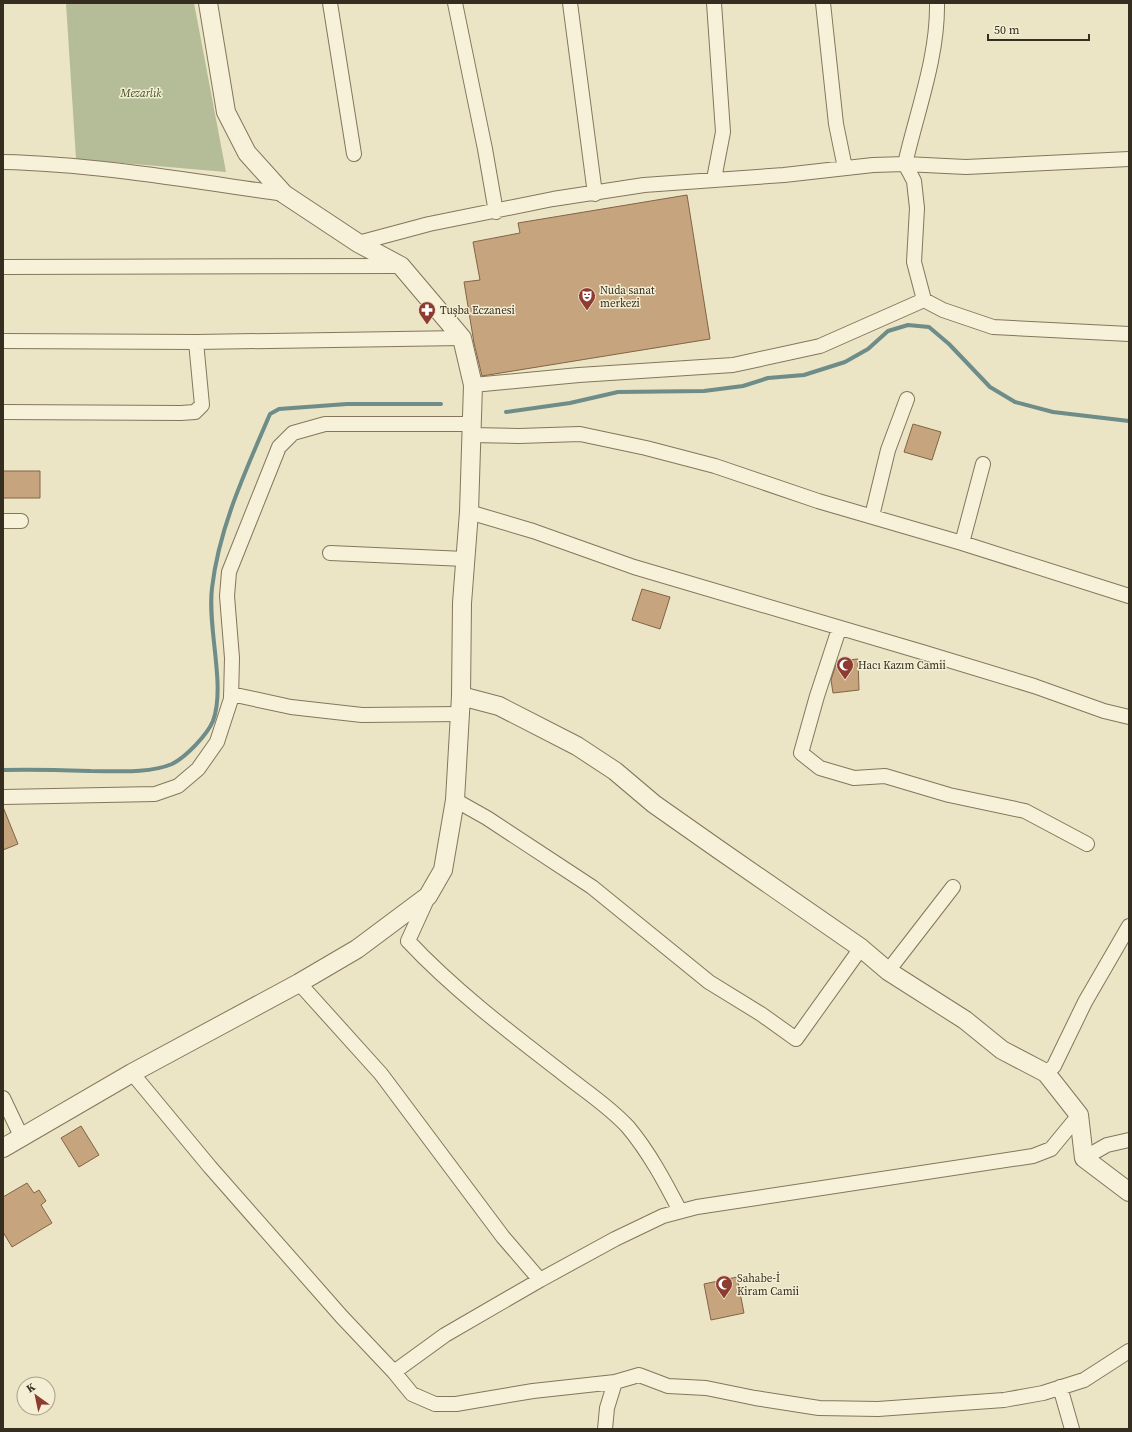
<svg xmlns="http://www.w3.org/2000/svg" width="1132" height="1432" font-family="'Source Serif 4',serif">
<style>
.cemetery{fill:#b4bd98}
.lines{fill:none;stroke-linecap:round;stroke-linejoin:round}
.stream{stroke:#6e8c88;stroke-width:4}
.building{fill:#c6a57e;stroke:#816444}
.minor-casing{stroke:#84765d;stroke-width:16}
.tertiary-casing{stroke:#84765d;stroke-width:20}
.minor{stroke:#f6f1d8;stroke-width:14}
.tertiary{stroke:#f6f1d8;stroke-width:18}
.labels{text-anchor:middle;stroke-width:3;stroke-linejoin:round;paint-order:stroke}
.park-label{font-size:11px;font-style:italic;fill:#415027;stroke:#f3eed4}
.poi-label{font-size:11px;fill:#352d1f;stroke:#f3eed4;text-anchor:start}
</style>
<rect width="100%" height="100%" fill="#ebe4c5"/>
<path class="cemetery" d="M66,3h128l32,169 -150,-13z"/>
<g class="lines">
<path class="stream" d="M506,412l64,-9 48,-11 86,-1 39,-5 25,-8 36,-3 41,-13 23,-13 20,-18 20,-6 21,2 20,17 41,43 25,15 38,10 76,9
M3,770c29,-1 58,0 88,1 25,0 57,3 81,-7 14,-7 35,-29 41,-43 13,-35 -6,-93 -1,-133 7,-61 34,-118 58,-174l9,-5 68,-5h94"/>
</g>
<path class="building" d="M687,195l23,144 -228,37 -8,-33 -10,-61 16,-2 -7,-38 47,-9 -2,-10z
M913,424l28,8 -9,28 -28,-8z
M3,471h37v27h-37z
M642,589l28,8 -10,32 -28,-9z
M858,659l1,31 -26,3 -2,-13 6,-19z
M3,807l15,37 -15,6z
M81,1126l18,29 -20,12 -18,-29z
M27,1183l7,10 5,-3 7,11 -5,4 11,18 -40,24 -9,-15v-35z
M737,1277l7,36 -33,7 -7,-36z"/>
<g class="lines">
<g class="minor-casing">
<path id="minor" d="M330,3l24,151
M455,3l30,146 11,63
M570,3l25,191
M714,3l9,129 -9,47
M823,3l13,121 9,44
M3,162c93,2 189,19 281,32
M358,243l71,-19 124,-25 91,-14 140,-10 89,-10 32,-1 61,3 163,-8
M3,267l397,-1
M924,300l-10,-38 3,-54 -3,-27 -9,-17c12,-53 33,-107 32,-161
M3,341l193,1 266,-4
M473,385l106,-10 154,-10 87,-19 104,-46 19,10 50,17 136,7
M3,412l178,1 14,-1 7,-7 -6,-63
M471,435l48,1 61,-2 66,14 69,18 103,35 144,42 167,53
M469,512l64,19 101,36 288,85 112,34 70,25 25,6
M872,516l16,-66 19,-51
M3,521h18
M962,543l21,-79
M330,553l135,6
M839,629l-22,67 -16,57 19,15 34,10 31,-2 64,19 76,16 62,33
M231,694l60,13 71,8 98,-1
M3,797l152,-3 23,-8 20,-17 19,-27 14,-43 1,-41 -5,-62 2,-24 50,-125 14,-14 32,-9h146
M455,800l32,18 105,69 117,95 52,32 35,25 65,-91
M428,897l-20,44c45,48 100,90 152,130 22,18 48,34 68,56 21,25 37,55 52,84
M888,971l65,-84
M299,983l82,91 122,163 37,43
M132,1073l78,94 132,150 52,55 18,22 23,10h21l77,-13 82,-9 24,-7 29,11 38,2 49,10 64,10 59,1 126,-9 39,-7 41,-13 45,-29
M1046,1073l8,-7 31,-64 44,-76
M3,1098l19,40
M1084,1158l23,-13 22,-5
M394,1372l51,-37 95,-55 75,-41 48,-23 34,-9 336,-51 18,-7 28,-34
M1060,1387l12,42
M605,1429l2,-21 8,-26"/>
</g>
<g class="tertiary-casing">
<path id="tertiary" d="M461,696l38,10 78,40 38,25 39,33 64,45 143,99 27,23 77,49 37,30 44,23 33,42 5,43 45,34
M3,1148l129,-75 167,-90 58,-34 71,-53 15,-26 12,-70 6,-104 1,-93 7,-91 4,-127 -11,-47 -61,-72 -43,-23 -74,-49 -37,-41 -21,-41 -18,-109"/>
</g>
<use href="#minor" class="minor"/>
<use href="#tertiary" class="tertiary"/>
</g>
<defs>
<g id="theatre-pin" transform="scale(0.9)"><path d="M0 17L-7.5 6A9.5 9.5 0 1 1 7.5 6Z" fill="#8e3c31" stroke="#f3eed4"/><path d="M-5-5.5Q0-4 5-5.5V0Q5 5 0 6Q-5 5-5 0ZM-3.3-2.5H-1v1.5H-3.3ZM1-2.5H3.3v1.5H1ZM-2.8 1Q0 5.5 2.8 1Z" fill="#fff"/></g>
<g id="pharmacy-pin" transform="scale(0.9)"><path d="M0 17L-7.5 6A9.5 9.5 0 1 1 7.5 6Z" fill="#8e3c31" stroke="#f3eed4"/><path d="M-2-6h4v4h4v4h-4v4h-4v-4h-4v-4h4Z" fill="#fff"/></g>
<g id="mosque-pin" transform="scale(0.9)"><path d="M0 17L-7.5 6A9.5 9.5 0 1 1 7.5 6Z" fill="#8e3c31" stroke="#f3eed4"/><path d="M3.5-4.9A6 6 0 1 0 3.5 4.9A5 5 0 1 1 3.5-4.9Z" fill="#fff"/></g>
</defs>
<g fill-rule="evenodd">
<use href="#theatre-pin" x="587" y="296"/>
<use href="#pharmacy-pin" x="427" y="310"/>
<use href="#mosque-pin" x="845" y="665"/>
<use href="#mosque-pin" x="724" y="1284"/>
</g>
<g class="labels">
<g class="park-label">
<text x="141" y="97">Mezarlık</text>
</g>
<g class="poi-label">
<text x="600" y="294">Nuda sanat<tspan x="600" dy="13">merkezi</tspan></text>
<text x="440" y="314">Tuşba Eczanesi</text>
<text x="858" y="669">Hacı Kazım Camii</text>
<text x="737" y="1282">Sahabe-İ<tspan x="737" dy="13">Kiram Camii</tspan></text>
</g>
</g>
<rect width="1132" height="1432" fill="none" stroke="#352d1f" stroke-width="8"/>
<g transform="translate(36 1396) rotate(327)"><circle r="19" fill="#f3eed4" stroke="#a7a18c"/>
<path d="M0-3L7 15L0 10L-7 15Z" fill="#8e3c31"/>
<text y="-6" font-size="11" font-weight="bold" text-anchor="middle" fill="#352d1f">K</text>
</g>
<path d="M988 34v6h101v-6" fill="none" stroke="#352d1f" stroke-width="2"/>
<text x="994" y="34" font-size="12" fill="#352d1f" stroke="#f3eed4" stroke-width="3" paint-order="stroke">50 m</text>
</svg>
